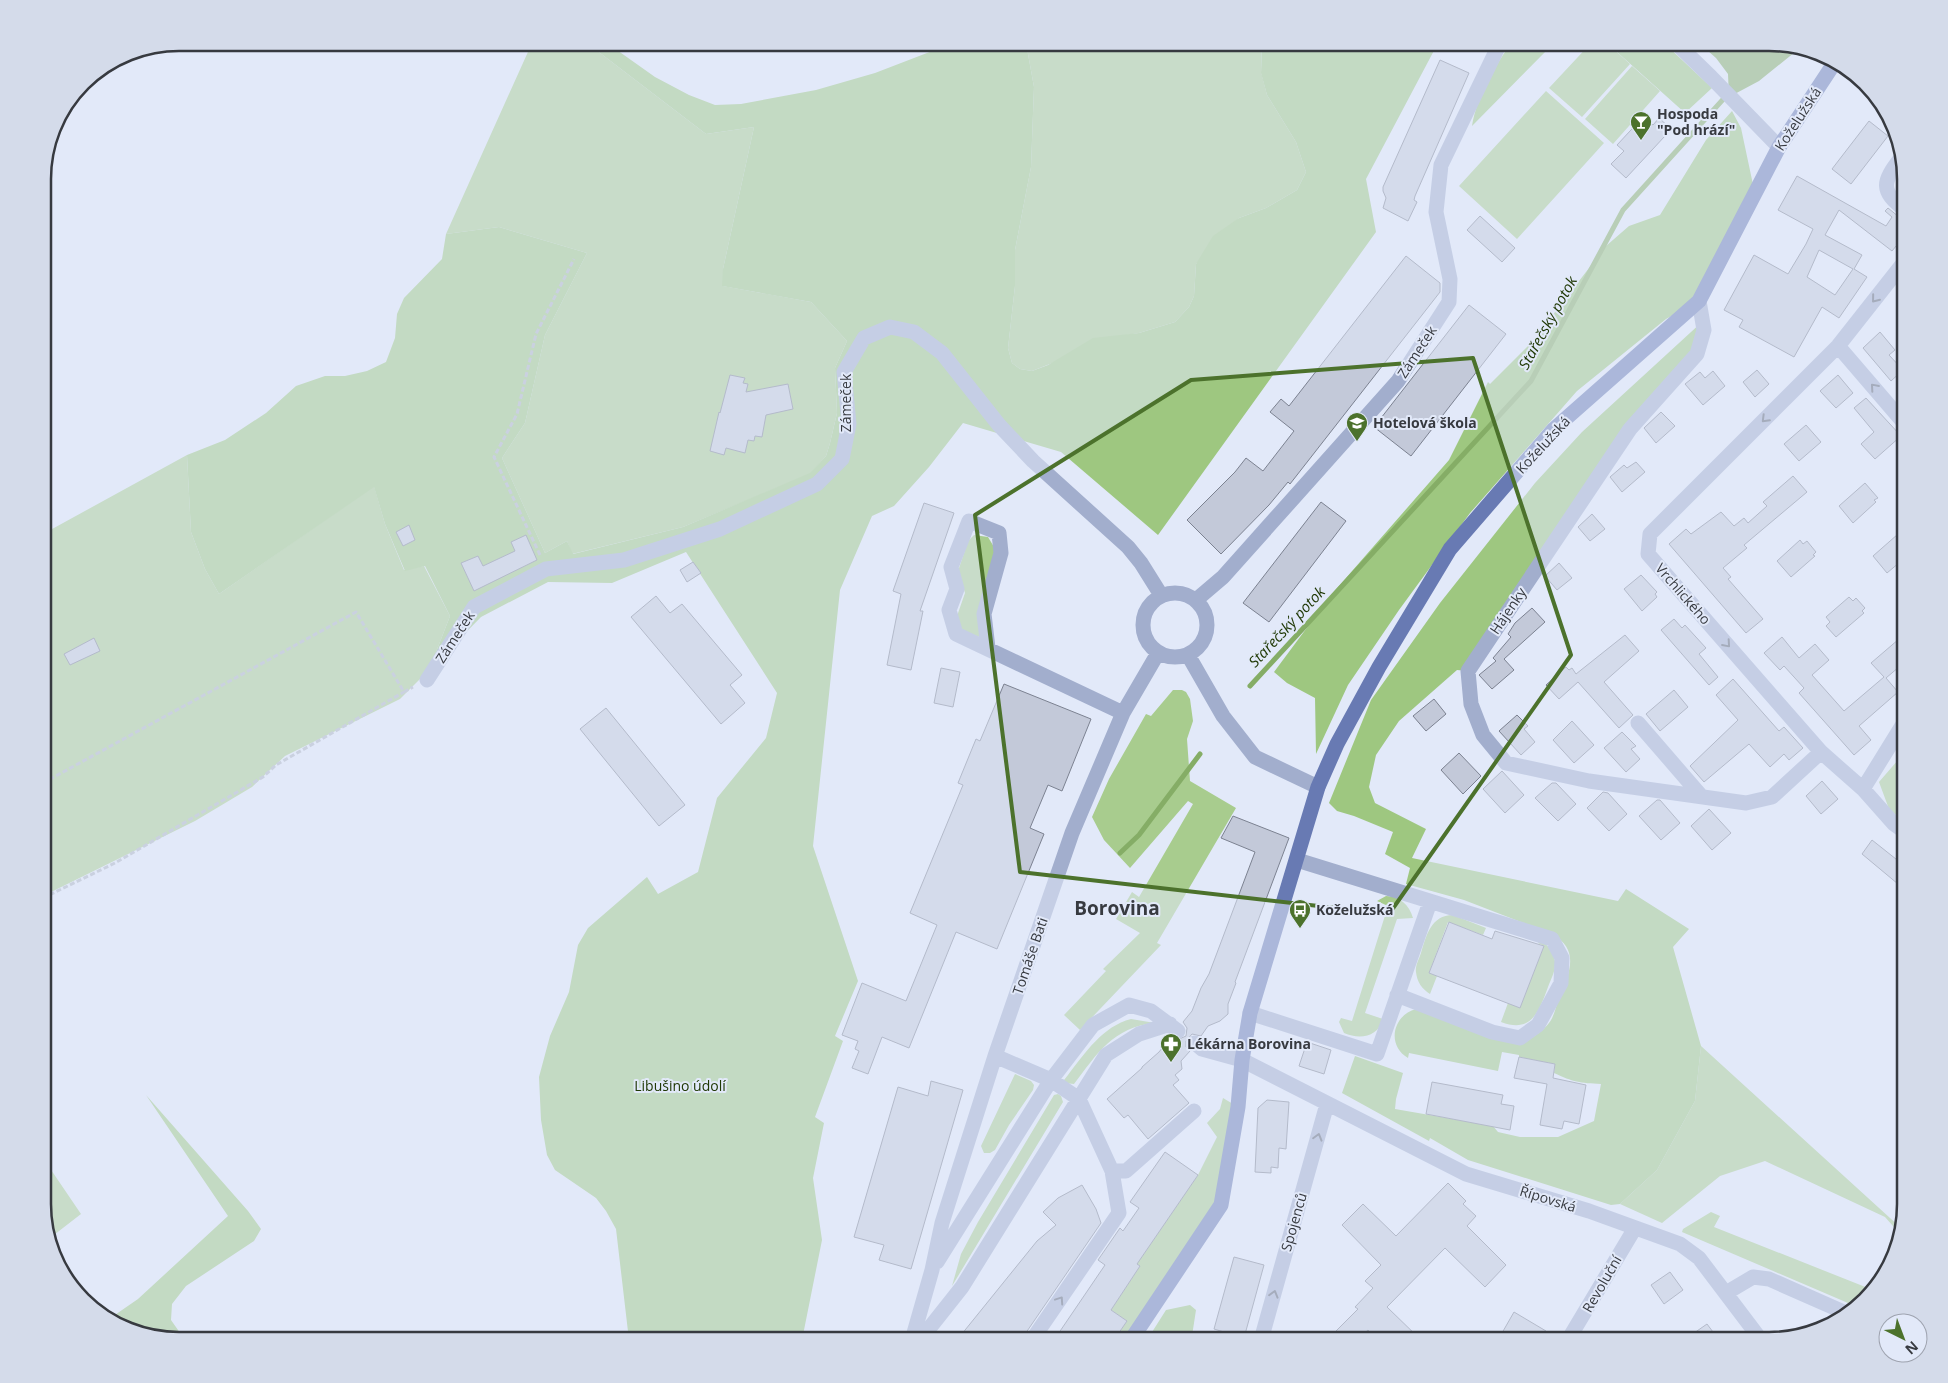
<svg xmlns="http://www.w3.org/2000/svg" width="1948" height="1383" font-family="'Open Sans',sans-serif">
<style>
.green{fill:#a8cc8e}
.forest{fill:#9ec780}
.water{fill:#85ad66}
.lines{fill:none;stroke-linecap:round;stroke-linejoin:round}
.stream{stroke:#85ad66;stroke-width:5}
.building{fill:#c3c9d9;stroke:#7c8291;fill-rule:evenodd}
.path{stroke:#aeb4c1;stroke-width:3;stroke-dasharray:5 2.5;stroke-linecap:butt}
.minor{stroke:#a2aecd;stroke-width:15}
.major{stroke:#687ab3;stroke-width:15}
.oneway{stroke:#5c6371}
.marked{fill:none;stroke:#4c722c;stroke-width:4;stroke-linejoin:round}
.labels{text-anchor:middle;stroke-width:4;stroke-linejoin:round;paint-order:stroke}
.poi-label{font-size:14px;font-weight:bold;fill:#373a40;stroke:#e2e9f9;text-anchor:start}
.street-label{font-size:14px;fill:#373a40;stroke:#e2e9f9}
.park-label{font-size:14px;fill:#203905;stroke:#e2e9f9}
.water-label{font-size:15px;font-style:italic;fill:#1e3703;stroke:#e2e9f9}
.district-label{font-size:19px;font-weight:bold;fill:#373a40;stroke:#e2e9f9}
.rim{fill:none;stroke:#373a40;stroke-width:2.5}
</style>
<rect width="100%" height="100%" fill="#e2e9f9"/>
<path class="green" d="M532,43h55l119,91 48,-7 -31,142v17l88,16 36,39 -12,27 2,45 -7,30 -4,13 -16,18 -127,53 -111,27 -5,-13 -22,12 -43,-95 23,-35 20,-88 42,-82 -88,-26 -53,7z
M1026,43h236l-1,29 6,23 29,47 10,30 -9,18 -31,18 -27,10 -43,46 -2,32 -5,11 -14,15 -36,11 -18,3 -89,35 -12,-2 -8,-6 -4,-15 7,-62v-36l16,-83 3,-80z
M1591,43h16l23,21 -48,53 -33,-29z
M1632,66l28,25 -47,53 -28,-25z
M1546,91l58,52 -87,96 -58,-53z
M187,455l4,77 14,37 14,25 155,-108 11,38 19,46 20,-4 26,50 -21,54 -29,29 -115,57 -33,31 -57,34 -152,75v-362z
M974,535l14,2 6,10v16l-15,74 -19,-8 -3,-13 8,-23 -7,-22 10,-30z
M1173,690h9l4,2 4,7 3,22 -6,18 3,42 46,27 -79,135 4,2 -81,85 -16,-15 42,-44 -3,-2 37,-36 -24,-14 16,-27 7,5 54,-93 -5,-3 -58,67 -26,-28 -12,-23 17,-38 37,-65 5,2z
M1905,746v77l-16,-14 -10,-27 19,-22z
M1386,896c14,0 23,9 27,22l-16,1 -32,94 18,6c-5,18 -23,21 -39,14l-5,-11 2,-4 11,3 36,-115 -11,-5z
M1453,915l33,13 -3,7 -35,-13 -19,51 8,3 -7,18c-8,-5 -13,-12 -14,-22 -1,-6 3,-13 5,-19 5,-17 10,-38 32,-38z
M1540,939c7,5 14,14 15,22 1,9 -4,18 -7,26 -9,24 -16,47 -47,35l7,-19 12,4 24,-61 -6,-3z
M1131,1019l24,4c-42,4 -58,31 -81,61l-9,-1 -1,-3 4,-5c17,-22 35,-49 63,-56z
M1701,1046l200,182 -1,6 -15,-17 -120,-56 -45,15 -58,47 -42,-19 37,-34 38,-69z
M1015,1074l16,7 3,4 -1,5 -24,35 -14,25 -5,3h-6l-3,-7z
M1058,1094l3,2 2,6 -111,184 9,-32 17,-32 76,-127z
M1223,1098l15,9 -17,98 -90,135h-17l13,-19 -16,-11 29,-44 -3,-2 61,-89 19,-38 -10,-14 13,-14z
M43,1158l38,56 -31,24 -7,-26z
M1711,1212l9,4 -6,11 159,63 -18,16 -173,-74 1,-3z"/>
<path class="forest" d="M452,43h26l-9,9z
M587,43h20l48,34 34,18 26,10 26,-1 75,-14 59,-17 78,-30h73l8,44 -3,80 -16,83v36l-7,62 4,15 8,6 12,2 16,-6 45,-27 46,-5 36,-11 14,-15 5,-11 2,-32 17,-28 26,-18 27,-10 31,-18 9,-18 -10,-30 -29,-47 -6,-22 1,-30h176l-72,136 10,53 -218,303 -97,-83 -98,-29 -34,44 -35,39 -22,10 -32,74 -27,256 45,135 -23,55 8,5 -28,76 9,6 -11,55 9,62 -20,100h-173l-13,-111 -10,-18 -10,-13 -41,-28 -8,-15 -6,-35 -2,-43 11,-41 19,-44 9,-47 10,-17 59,-51 11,17 40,-22 19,-74 49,-60 11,-45 -91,-141 -74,31 -64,-1 -67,35 -52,53 21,-54 -25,-50 -20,5 -20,-47 -11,-37 -155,107 -14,-25 -14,-37 -4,-77 38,-15 41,-27 30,-27 29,-10h20l22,-5 19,-9 9,-24 2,-24 7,-16 38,-39 4,-25 53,-7 88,26 -42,82 -20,88 -23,35 43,95 22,-12 6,13 110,-27 127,-54 16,-17 4,-13 7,-30 -2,-45 12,-27 -36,-39 -89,-16 1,-17 31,-142 -48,7z
M1511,43h43l-82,83c5,-30 22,-58 39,-83z
M1607,43h57l48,45 -27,25z
M1732,111l9,17 14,66 -56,107 -33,18 -89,72 -107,122 -71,97 -51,75 -32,69 -1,-56 -28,-15 -13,-11 58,-78 117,-134 39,-78 2,2 42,-42 74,-96 23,-20 31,-11 46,-75z
M1703,321l-6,33 -67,75 -162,242 -11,-1 -58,51 -23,34 -7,32 6,16 51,26 -14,29 206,43 8,-12 63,40 -16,18 28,99 -6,55 -38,69 -37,34 -9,1 -143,-45 -38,-22 -1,3 -87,-48 13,-37 48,17 -7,26 -1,10 98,17 5,6 22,5h38l36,-16 7,-37c-21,-1 -28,-2 -47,-11l1,-9 -36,-7v-2l-17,-3 -4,19 -89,-18 -1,5c-22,-13 -15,-43 8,-49l111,31c9,-5 16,-9 22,-17 5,-6 7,-17 10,-25 10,-24 22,-48 -7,-64l-88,-34 -58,-16 4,-16 -25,-14 8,-22 -39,-16 -17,-5 -8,-8 42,-103 69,-97 95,-120 47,-51z
M146,1095l102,116 13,18 -7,12 -68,45 -14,18 -1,16 14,20 -49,-7 -27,-14 29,-20 90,-83z
M1190,1305l6,5 -4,26 -3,4h-42l19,-30z"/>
<path class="water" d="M1699,43h70l31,5 -41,33 -30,16 -1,-23 -12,-16z"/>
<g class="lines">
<path class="stream" d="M1250,686l281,-305 92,-171 104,-115
M1120,853l19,-18 61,-81"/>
</g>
<path class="building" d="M1440,60l29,13 -54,123 -1,4 3,2 -9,19 -25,-13 3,-10 -3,-7v-4z
M1643,117l10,8 6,-7 11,10 -6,7 1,1 -39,42 -15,-14 13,-13 -7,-6z
M1869,121l19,15 -37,48 -19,-15z
M1797,176l89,50 6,-9 -7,-6 3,-3 11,9 7,2v15l-14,17 -53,-41 -14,25 37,20 -8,14 13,8 -28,41 -17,-11 -28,50 -55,-30 4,-7 -19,-10 30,-55 34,19 18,-30 7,-15 -35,-19zM1819,250l34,19 -18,26 -28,-18z
M1480,216l35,32 -13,14 -35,-32z
M1406,256l34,27v9l-150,192 -2,-2 -19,23 -48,49 -34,-34 48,-48 11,-14 17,13 31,-40 -24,-19 11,-13 8,7z
M1469,305l37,29 -95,122 -37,-29z
M1880,332l15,18 -6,5 14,15 -12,11 -28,-33z
M1757,370l12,14 -14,13 -12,-15z
M1713,371l12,15 -22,19 -18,-21 15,-12 5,6z
M730,375l15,3 -2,5 5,1 -2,8 42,-8 5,25 -27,6 -4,22 -7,-1 -1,5 -6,-1 -3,13 -19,-5 -2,7 -14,-4 9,-39 1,1z
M1838,375l15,18 -17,15 -16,-17z
M1866,398l35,38 -26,23 -14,-15 13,-12 -20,-24z
M1661,412l14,14 -19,17 -12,-15z
M1806,425l15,17 -22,19 -15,-17z
M1636,462l9,10 -23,20 -12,-15 14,-12 3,3z
M1793,476l14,16 -63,53 3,3 -24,20 8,9 -3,2 35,40 -17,14 -77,-89 17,-15 5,5 30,-22 13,14 10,-8 4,5 19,-17 -4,-4z
M1865,483l13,15 -4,2 2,2 -23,21 -14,-17z
M1321,502l25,19 -77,101 -26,-19z
M924,503l30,10 -34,98h3l-12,59 -24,-5 14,-71 -8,-3z
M1592,514l13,15 -15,12 -12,-14z
M409,525l6,15 -12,6 -7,-14z
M1906,527v30l-19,16 -14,-17z
M526,535l11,25 -63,31 -13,-28 17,-7 5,10 32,-15 -4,-9z
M1800,540l3,4 4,-3 9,11 -3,3 2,1 -24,21 -14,-16z
M693,562l8,11 -14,9 -7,-12z
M1559,563l13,15 -15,12 -12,-14z
M1641,575l16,17 -2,2 2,3 -15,14 -18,-22z
M656,596l14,17 12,-9 60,71 -12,10 15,18 -24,21 -90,-107z
M1849,597l4,4 3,-3 9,10 -3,3 2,2 -28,24 -10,-11 4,-4 -4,-5z
M1532,608l13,14 -41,37 10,11 -22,19 -13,-14 17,-14 -3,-3 18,-21 -3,-3 7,-11z
M1674,619l8,9 3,-3 21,23 -7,6 19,23 -9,8 -48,-55z
M1906,633v28l-20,17 12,14 -39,34 12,14 -17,15 -55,-62 5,-5 -20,-22 -4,4 -16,-17 18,-16 17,21 16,-14 14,16 -17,15 32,36 40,-34 -13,-14z
M1625,635l14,16 -35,31 29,33 -14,13 -41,-46 -19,17 -13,-14 20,-18 3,3 3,-2 4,6z
M94,638l6,13 -30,14 -6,-11z
M941,668l19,4 -7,35 -19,-4z
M1733,679l46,52 5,-4 19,21 -14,12 -5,-6 -14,13 -21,-23 -45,38 -14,-16 48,-46 -22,-25z
M1004,684l87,35 -29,72 -14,-6 -18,43 14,6 -47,115 -41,-17 -47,116 -27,-11 -14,37 -16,-6 7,-17 -4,-2 3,-8 -16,-6 20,-52 44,18 31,-76 -27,-12 53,-128 -5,-2 18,-44 4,2z
M1674,690l14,17 -28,24 -14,-17z
M1434,699l12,15 -20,17 -13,-15z
M606,708l79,97 -26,21 -79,-97z
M1517,715l11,11 -4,3 11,13 -14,13 -22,-24z
M1572,721l22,24 -20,18 -21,-23z
M1622,732l14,14 -5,3 9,10 -14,13 -22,-24z
M1459,753l22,23 -18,18 -22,-24z
M1502,771l22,24 -19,18 -22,-24z
M1822,781l16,18 -17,15 -15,-18z
M1552,783h4l20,21 -18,17 -23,-23z
M1603,792l5,1 19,21 -18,17 -22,-23z
M1657,800h3l20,23 -19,17 -22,-24z
M1709,809l22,24 -19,17 -21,-24z
M1233,816l56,22 -54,144 1,1 -8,21v10l-8,7 -12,5 -7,10 -9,-2 -6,7v6l4,4 -9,10 1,8 -7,6 4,5 -6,5 16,18 -41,36 -20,-24 -4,3 -17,-19 35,-31v-1l17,-15 12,-15 6,3 9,-4 1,-8 -4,-6 9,-11 9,-23 8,-14 46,-122 -34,-14z
M1872,840l34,27v8l-8,9 -36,-30z
M1449,922l43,17 3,-8 49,15 -24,62 -91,-35z
M1307,1042l24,8 -7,24 -25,-8z
M1519,1057l36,7 -2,14 33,7 -7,39 -15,-3 -2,8 -22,-4 7,-41 -33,-6z
M931,1081l32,9 -52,179 -32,-9 5,-15 -30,-8 44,-150 30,9z
M1432,1082l71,13 -2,9 13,2 -4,24 -84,-16z
M1267,1100l22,2 -3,47 -7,-1 -1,20 -7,-1v6l-16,-1 3,-64z
M1165,1152l33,23 -61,89 3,2 -29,44 16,11 -13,19h-60l51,-75 -7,-5 22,-32 3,3 16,-23 -9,-6z
M1448,1183l18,18 -3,3 13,12 -9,10 39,39 -21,22 -40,-39 -58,59 34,33h-43l-10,-10 -11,10h-14l-8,-8 23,-23 -3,-2 18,-19 -8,-7 16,-16 -39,-40 21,-21 33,32z
M1082,1185l14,24 5,14 -80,117h-64l80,-99 19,-16 -13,-13 15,-14z
M1234,1257l30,8 -20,73 -30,-9z
M1670,1272l13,18 -19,14 -13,-19z
M1514,1312l32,19 -6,9h-42z
M1707,1324l12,16h-35z"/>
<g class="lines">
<path class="path" d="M540,555l-46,-98 23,-43 19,-80 38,-75
M43,783l313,-171 48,80 9,-5
M43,898l72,-35 148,-86 13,-12 128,-73"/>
<path class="minor" d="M1676,43l35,34 68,70
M1901,158c-19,24 -21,33 4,52
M1905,261l-67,85 -188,188 -2,20 173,198 42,37 31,35 11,8
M1699,301l5,29 -7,24 -67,75 -162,242 3,33 12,31 23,28 83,18 157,22 26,-6 49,-45
M1838,346l67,78
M1143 625a32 32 0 1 1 64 0a32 32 0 1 1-64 0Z
M1196,600l27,-23 175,-196 51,-79 1,-23 -14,-67 5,-47 59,-122
M988,648l-4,-34 17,-61 -2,-20 -30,-12 -18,46 6,22 -8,21 7,24 167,79
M1188,655l35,61 32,41 63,30
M427,680l47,-73 72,-38 78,-9 96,-31 97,-45 25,-25 7,-35 -5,-52 20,-34 26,-11 24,5 28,21 57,72 34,36 95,86 13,16 20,32
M1638,723l64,74
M1863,789l42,-68
M1297,860l255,79 10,19 -1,25 -23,42 -18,13 -28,-6 -95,-37
M1250,1013l127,41 53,-152
M1195,1043l7,6 40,11 224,114 123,37 91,33 19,14 62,82
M995,1056l56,24 28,19 33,72h14l68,-60
M937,1262l114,-182 42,-55 36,-20 22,6 27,20
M1726,1293l27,-16 16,2 77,34
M912,1340l20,-70 10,-47 53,-167 77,-223 51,-120 35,-60
M920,1340l42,-53 144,-232 33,-21 31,-10
M1032,1340l87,-127 -7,-42
M1261,1340l66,-236
M1568,1340l67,-112"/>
<path class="major" d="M1131,1340l90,-135 17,-98 4,-47 8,-47 68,-226 19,-43 42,-77 71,-118 104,-120 145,-128 80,-154 56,-85"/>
</g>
<defs><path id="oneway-chevron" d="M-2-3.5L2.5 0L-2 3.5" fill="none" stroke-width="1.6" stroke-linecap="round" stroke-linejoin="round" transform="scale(1.25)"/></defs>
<g class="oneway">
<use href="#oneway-chevron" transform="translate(1875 299) rotate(129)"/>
<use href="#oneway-chevron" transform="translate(1874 387) rotate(-131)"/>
<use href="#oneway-chevron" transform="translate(1765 419) rotate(135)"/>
<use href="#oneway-chevron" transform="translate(1727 644) rotate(49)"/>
<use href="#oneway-chevron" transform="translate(1318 1137) rotate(-74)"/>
<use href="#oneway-chevron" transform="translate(1274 1294) rotate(-74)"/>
<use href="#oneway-chevron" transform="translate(1060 1300) rotate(-56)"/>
</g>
<path d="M0 0H1948V1383H0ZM1473,358l98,297 -182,259 -369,-42 -45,-357 216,-135z" fill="#e2e9f9" fill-opacity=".55" fill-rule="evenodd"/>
<path class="marked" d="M1473,358l98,297 -182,259 -369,-42 -45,-357 216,-135z"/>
<defs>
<g id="bar-pin" transform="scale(1.125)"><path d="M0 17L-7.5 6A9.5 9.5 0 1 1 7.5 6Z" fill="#4c722c" stroke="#e2e9f9"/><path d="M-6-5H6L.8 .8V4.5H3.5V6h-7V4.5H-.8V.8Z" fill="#fff"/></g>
<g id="university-pin" transform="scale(1.125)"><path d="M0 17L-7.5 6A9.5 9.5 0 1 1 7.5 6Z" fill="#4c722c" stroke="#e2e9f9"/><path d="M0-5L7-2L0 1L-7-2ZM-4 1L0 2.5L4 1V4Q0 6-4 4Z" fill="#fff"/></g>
<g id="bus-pin" transform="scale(1.125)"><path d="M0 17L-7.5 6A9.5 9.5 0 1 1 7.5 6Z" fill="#4c722c" stroke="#e2e9f9"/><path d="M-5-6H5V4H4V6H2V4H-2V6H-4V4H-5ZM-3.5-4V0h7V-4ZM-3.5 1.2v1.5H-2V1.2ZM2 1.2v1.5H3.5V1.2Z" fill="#fff"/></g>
<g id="pharmacy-pin" transform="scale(1.125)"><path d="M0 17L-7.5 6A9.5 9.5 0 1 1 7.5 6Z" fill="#4c722c" stroke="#e2e9f9"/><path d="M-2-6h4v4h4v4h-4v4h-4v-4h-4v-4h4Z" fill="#fff"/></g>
</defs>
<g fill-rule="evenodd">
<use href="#bar-pin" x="1641" y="122"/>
<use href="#university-pin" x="1357" y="423"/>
<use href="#bus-pin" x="1300" y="910"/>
<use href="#pharmacy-pin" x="1171" y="1044"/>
</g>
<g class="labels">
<g class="poi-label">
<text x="1657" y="119">Hospoda<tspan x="1657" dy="16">"Pod hrází"</tspan></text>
<text x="1373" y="428">Hotelová škola</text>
<text x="1316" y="915">Koželužská</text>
<text x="1187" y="1049">Lékárna Borovina</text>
</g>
<g class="street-label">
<text transform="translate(1798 119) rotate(-57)" y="5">Koželužská</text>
<text transform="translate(1417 352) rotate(-57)" y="5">Zámeček</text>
<text transform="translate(846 403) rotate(-90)" y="5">Zámeček</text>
<text transform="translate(1543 445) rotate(-47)" y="5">Koželužská</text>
<text transform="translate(1683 594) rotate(49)" y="5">Vrchlického</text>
<text transform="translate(1508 611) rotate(-56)" y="5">Hájenky</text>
<text transform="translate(455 637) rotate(-57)" y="5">Zámeček</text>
<text transform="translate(1030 956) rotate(-71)" y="5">Tomáše Bati</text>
<text transform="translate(1548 1199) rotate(17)" y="5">Řípovská</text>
<text transform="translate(1294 1222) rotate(-74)" y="5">Spojenců</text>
<text transform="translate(1602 1284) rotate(-60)" y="5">Revoluční</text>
</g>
<g class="park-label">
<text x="680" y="1091">Libušino údolí</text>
</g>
<g class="water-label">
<text transform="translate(1548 323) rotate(-61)" y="5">Stařečský potok</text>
<text transform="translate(1287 627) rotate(-47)" y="5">Stařečský potok</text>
</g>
<g class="district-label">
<text x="1117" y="915">Borovina</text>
</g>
</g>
<path d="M0 0H1948V1383H0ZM179 51H1769A128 128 0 0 1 1897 179V1204A128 128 0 0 1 1769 1332H179A128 128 0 0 1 51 1204V179A128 128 0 0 1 179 51Z" fill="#d4dbea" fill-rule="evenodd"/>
<path class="rim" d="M179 51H1769A128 128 0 0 1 1897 179V1204A128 128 0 0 1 1769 1332H179A128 128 0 0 1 51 1204V179A128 128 0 0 1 179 51Z"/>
<g transform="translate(1903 1338) rotate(138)"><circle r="24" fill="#e2e9f9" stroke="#9ea3af"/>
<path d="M0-4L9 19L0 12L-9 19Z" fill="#4c722c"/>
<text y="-8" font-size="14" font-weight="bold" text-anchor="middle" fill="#373a40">N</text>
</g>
</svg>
